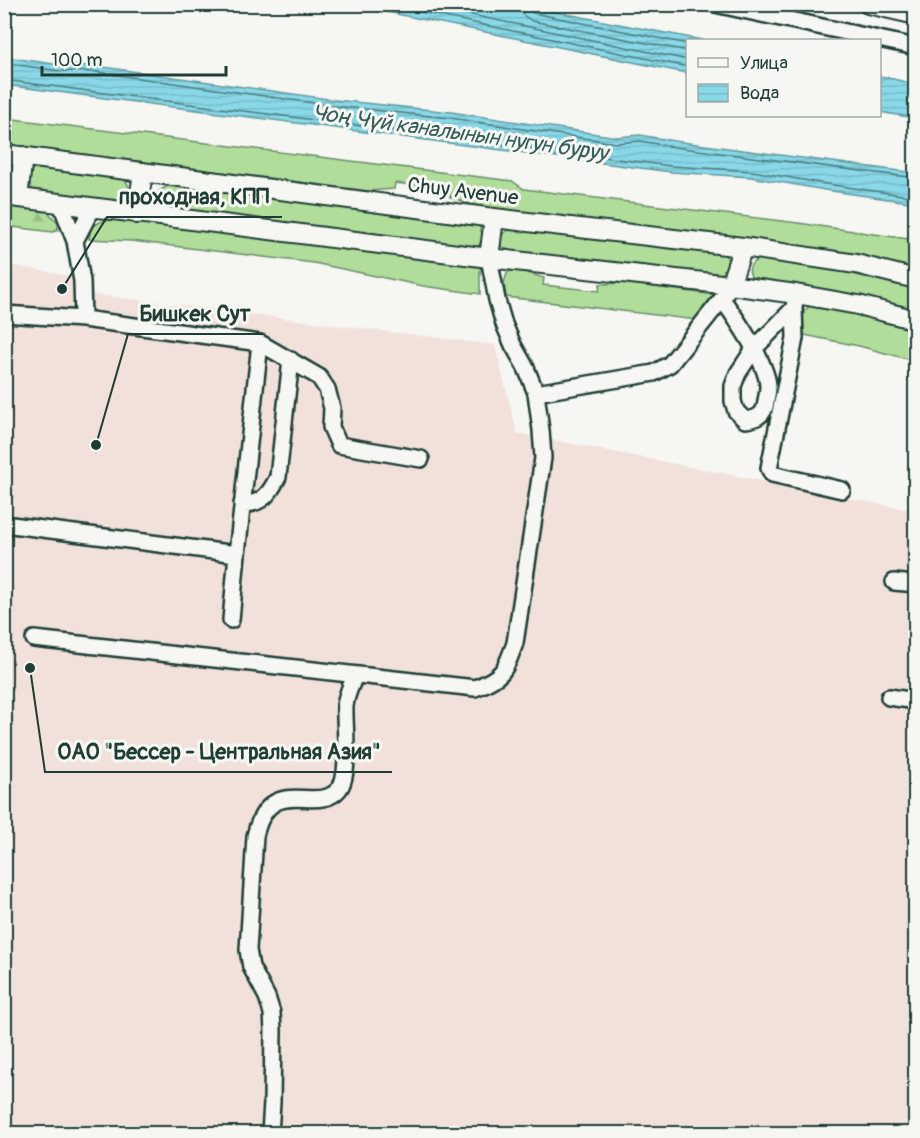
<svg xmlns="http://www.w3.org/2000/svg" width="920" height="1138" font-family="Pangolin,sans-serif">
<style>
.built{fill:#f2e1db}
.grass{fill:#b1dd9b;stroke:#688d68;stroke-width:1.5}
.forest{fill:url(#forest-firs);stroke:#688d68;stroke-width:1.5}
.water{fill:url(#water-rules);stroke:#5f9aa0;stroke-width:1.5}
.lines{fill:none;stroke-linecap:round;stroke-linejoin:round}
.shore{stroke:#497b7c;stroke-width:1.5}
.minor-casing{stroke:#1f3d34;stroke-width:20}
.major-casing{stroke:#1f3d34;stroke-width:22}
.minor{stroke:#f6f6f2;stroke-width:15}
.major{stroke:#f6f6f2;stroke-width:18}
.labels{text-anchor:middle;stroke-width:6;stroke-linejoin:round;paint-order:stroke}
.street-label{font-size:21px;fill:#1f3d34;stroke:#f6f6f2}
.water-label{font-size:22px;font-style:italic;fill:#345c58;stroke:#f6f6f2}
.leader{fill:none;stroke:#1f3d34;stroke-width:2}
.callout-dot{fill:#1f3d34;stroke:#f6f6f2;stroke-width:2}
.callout-label{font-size:22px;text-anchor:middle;font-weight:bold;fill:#1f3d34;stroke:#f6f6f2;stroke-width:6;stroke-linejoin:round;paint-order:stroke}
</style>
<defs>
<pattern id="forest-firs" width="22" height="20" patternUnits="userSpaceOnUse" patternTransform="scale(1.5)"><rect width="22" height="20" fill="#b1dd9b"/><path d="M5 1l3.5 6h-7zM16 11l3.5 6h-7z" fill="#98bf86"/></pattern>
<pattern id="water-rules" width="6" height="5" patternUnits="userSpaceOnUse" patternTransform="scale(1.5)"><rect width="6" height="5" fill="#89d8e8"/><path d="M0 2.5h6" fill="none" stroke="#76bac8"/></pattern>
</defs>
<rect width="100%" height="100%" fill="#f6f6f2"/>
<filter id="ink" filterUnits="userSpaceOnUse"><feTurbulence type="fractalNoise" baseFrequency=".0167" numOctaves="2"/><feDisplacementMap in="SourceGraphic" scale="12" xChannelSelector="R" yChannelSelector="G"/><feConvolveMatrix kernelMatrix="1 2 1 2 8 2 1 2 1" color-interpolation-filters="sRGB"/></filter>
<g filter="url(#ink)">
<path class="built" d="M4,264l88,16 -1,14 404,51 22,88 398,78v622h-910z"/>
<path class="grass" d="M5,118l507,63 12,8 274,34 117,17v31l-66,-18 -99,-15 -268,-30 -32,-11v-7l-55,-7 -1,6 -25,2 -364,-47z
M38,165l82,12c13,6 11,21 -2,24l-84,-9 -6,-9c1,-8 2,-14 10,-18z
M171,184l308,41 4,12 -5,10 -311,-40 -5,-1 -4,-6 1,-9z
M115,219l361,45 4,2v28l-57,-8 -109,-23 -183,-22 -42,-2 2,-12 9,-5z
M513,229l208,23c8,5 8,10 7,19l-9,5 -208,-24 -10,-6c-3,-10 3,-15 12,-17z
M764,258l72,11 79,20v22l-28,-8 -55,-12 -80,-13c-7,-11 1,-18 12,-20z
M514,269l30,9 -1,7 56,6 1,-7 25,-1 89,12 -17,25 -191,-23 -2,-14 3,-10z
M810,306l41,6 64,18v31l-56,-15 -60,-12 5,-23z"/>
<path class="forest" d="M5,204l41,6 12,13v7l-5,2 -48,-6z"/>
<path class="water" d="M352,5h168l182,35h-14l-1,33z
M5,57l56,8 35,1 239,34 116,12 166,25 23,-2 34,6 241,32v30l-90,-13 -74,-13 -80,-5 -666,-87z
M880,76l35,8v34l-35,-6z"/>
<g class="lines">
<path class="shore" d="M382,4l306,63
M419,4l269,56
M520,4l3,11 9,6 156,30
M528,4l1,6 4,3 155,31
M4,63l56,8 36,1 238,34 116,12 166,25 24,-2 34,6 242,31
M4,80l667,86 81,5 74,13 90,13"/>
<g class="minor-casing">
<path id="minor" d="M715,4l201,43
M61,204l14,37 7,40 1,38 177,24 59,34 8,12 5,19 -1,19 8,18 82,14
M75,241l17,-33
M489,258l8,42 7,24 9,21 13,23 10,25
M727,291l-5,8c14,19 45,64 46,87 0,5 -1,10 -2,15 -1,13 -8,18 -21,19l-9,-9 -3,-10v-15l5,-13 16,-24 40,-41 2,-14
M794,308l1,30 -26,130 3,6 70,16
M4,314l79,5
M242,504c20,1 28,-11 36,-27l13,-117
M4,524l233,30
M894,582l22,2
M231,620l6,-66 23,-211
M34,639l441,49c28,-11 30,-17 40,-45l28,-185 -2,-28 -5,-37 118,-20 16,-9 52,-65
M889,697l27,4
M270,1134l2,-32 1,-71 -1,-18 -5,-16 -16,-30 -3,-17 7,-114c15,-65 62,-20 84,-47 12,-15 5,-63 6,-83 1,-11 6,-20 10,-31"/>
</g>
<g class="major-casing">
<path id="major" d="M868,4l48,11
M4,154l490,64 249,29 113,17 60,15
M4,196l485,62 241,27 66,9 62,11 58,15
M18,198l5,-42
M137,214l6,-42
M489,258l5,-40
M730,285l13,-38"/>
</g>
<use href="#minor" class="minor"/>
<use href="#major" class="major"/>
</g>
</g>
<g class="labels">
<g class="street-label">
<text transform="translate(463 191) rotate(7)" y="7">Chuy Avenue</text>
</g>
<g class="water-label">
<text transform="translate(460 132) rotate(8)" y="8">Чоң Чүй каналынын нугун буруу</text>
</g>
</g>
<path class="leader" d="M62 289L107 217H282M96 445L128 334H263M30 668L45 772H392"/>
<g class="callout-dot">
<circle cx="62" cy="289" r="6"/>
<circle cx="96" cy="445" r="6"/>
<circle cx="30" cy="668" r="6"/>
</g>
<g class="callout-label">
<text x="194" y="204">проходная, КПП</text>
<text x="195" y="321">Бишкек Сут</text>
<text x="219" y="759">ОАО "Бессер - Центральная Азия"</text>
</g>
<rect width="920" height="1138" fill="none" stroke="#f6f6f2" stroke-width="24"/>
<rect x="12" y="12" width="896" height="1114" fill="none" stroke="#1f3d34" stroke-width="2" filter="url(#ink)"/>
<rect x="686" y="39" width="195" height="78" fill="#f6f6f2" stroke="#a0aca6" stroke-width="1.5"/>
<rect x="698" y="58" width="30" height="9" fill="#f6f6f2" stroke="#a0aca6" stroke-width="1.5"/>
<text x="740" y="69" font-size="18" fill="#1f3d34">Улица</text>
<rect x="698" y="84" width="30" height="18" fill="url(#water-rules)" stroke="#a0aca6" stroke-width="1.5"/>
<text x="740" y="99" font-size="18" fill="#1f3d34">Вода</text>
<path d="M42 66v9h184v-9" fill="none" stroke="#1f3d34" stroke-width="3"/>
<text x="51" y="66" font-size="18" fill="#1f3d34" stroke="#f6f6f2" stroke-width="4.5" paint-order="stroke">100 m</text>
</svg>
